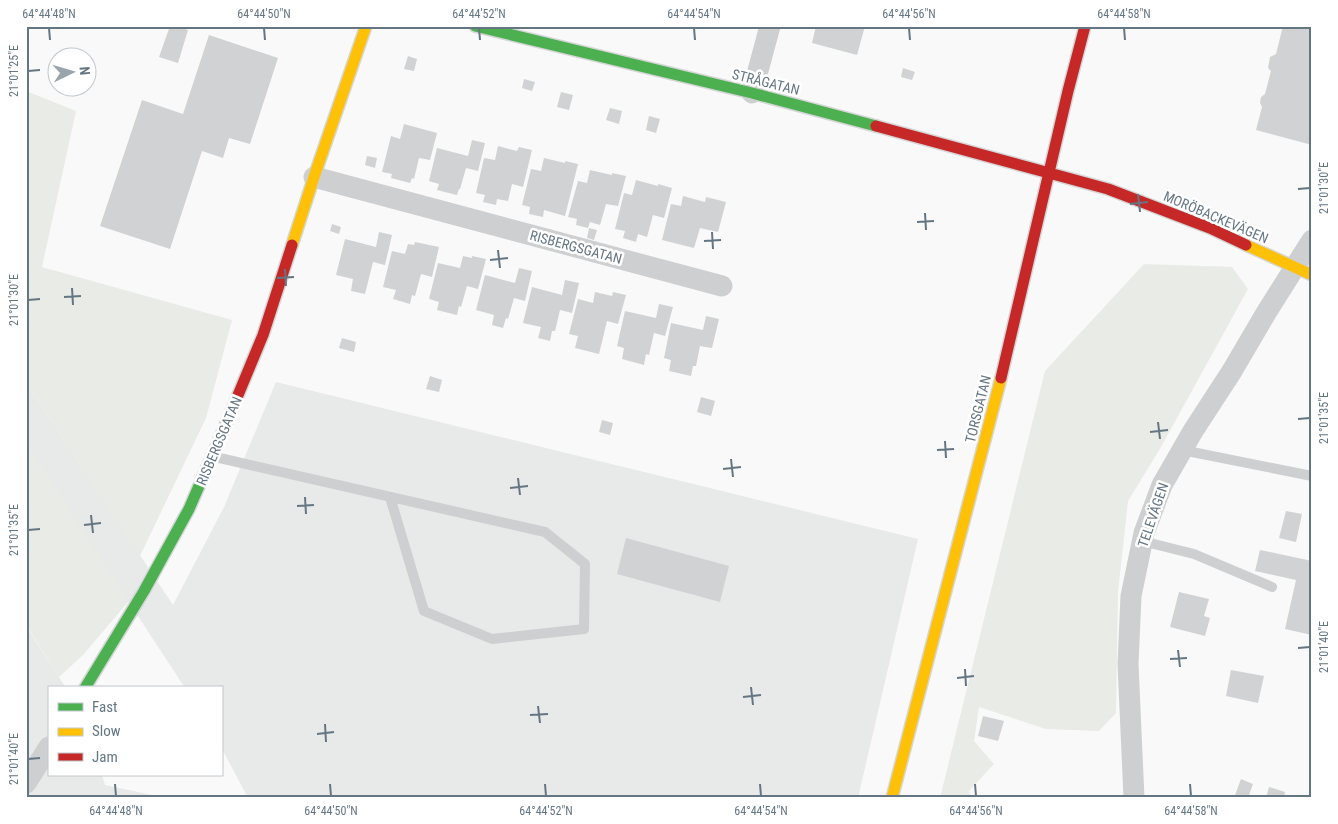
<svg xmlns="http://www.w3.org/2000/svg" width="1338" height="824" font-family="'Roboto Condensed',sans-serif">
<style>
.built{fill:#e8e9e9}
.green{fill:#e8ebe6}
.building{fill:#d0d2d3}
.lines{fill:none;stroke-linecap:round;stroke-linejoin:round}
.fast-casing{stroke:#d5d6d7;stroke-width:14}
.slow-casing{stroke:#d5d6d7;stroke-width:14}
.jam-casing{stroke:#d5d6d7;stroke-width:14}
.lane{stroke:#cecfd0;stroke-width:10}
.street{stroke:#cecfd0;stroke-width:21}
.fast{stroke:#4caf50;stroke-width:11}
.slow{stroke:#ffc107;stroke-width:11}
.jam{stroke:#c62828;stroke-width:11}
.ticks{fill:none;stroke:#657683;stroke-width:2}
.labels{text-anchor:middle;stroke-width:5;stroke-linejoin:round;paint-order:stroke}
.street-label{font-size:14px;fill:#657683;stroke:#fff}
.neatline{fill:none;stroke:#657683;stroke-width:2}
.ticks-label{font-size:12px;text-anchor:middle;fill:#657683}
</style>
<rect width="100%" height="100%" fill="#f9f9f9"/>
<path class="built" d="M276,382l642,157 -60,259h-610l-27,-51v-59h-36l-159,-243v-62l147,222 51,-98z
M26,626l40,62h-17v87h53l3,10 61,13h-140z"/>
<path class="green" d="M26,91l50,20 -34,156 190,53 -26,98 -66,138 -114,-173z
M1144,264l88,3 16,22 -87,158 -33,54 -10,91 -2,121 -17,18 -53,-2 -67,-22 -5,34 20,23 -25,27 3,7h-32l105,-427z
M26,445l103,156 -46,54 -24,22 -33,-52z"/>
<path class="building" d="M170,26h6l12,4 -10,33 -19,-6z
M816,26h49l-8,29 -45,-12z
M1283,26h29v119l-56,-15 6,-23 -2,-4 1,-6 4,-3 6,-23 -3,-3 2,-11 6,-3z
M209,35l69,23 -28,86 -21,-6 -6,20 -21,-7 -32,98 -70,-23 42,-126 41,14z
M408,56l9,3 -3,12 -10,-2z
M903,68l12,4 -3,8 -11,-3z
M524,79l11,3 -3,9 -10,-3z
M561,92l12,3 -4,15 -12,-3z
M610,108l12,3 -3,13 -13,-4z
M649,116l11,3 -4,14 -10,-3z
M404,124l33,9 -7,27 -11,-2 -5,21 -2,-1 -2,5 -19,-5 1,-4 -10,-2 9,-36 9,3z
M472,140l13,3 -7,28 -12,-3 -6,21h-1l-2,6 -20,-5 2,-6 -10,-3 8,-33 31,8z
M498,146l19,5 2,-4 13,3 -9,37 -11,-3 -4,17 -11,-2 -1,6 -13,-3 2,-7 -9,-2 8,-35 11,2z
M367,156l10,2 -2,10 -10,-3z
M544,158l21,5v-2l13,3 -13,52 -21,-6 -1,7 -14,-3 1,-7 -8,-2 9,-36 10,2z
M590,170l22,5v-2l14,3 -8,30 -12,-2 -6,21 -10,-3 -2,6 -12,-3 1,-6 -9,-2 10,-36 9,2z
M636,180l22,6v-2l14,4 -8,30 -11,-3 -6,22 -9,-3 -2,8 -13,-4 2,-7 -10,-2 9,-36 8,2z
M683,196l22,6 1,-5 20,5 -8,30 -18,-4 -6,20 -32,-8 9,-36 10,2z
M332,224l9,3 -2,7 -9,-3z
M589,228l8,2 -3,10 -7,-2z
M379,232l13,3 -7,30 -12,-3 -8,32 -14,-3 2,-12 -17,-4 9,-36 31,8z
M415,242l24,5 -7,30 -11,-3 -6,22 -3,-1 -2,9 -17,-5 3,-9 -13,-3 9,-36 13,3 3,-10 6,1z
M463,256l9,2v-2l14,3 -8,30 -11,-3 -6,21 -2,-1 -2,9 -20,-5 2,-8 -10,-3 9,-36 22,5z
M519,268l13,3 -7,30 -11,-3 -6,21 -2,-1 -3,10 -11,-3 2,-10 -18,-5 9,-35 30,8z
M565,280l14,3 -7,30 -12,-3 -5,21h-3l-2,10 -12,-3 3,-11 -18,-4 9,-36 30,8z
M595,292l17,4 1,-4 13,3 -8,29 -11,-3 -8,33 -24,-6 3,-12 -9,-2 9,-35 15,4z
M659,304l14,3 -8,29 -11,-3 -5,22 -3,-1 -2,11 -22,-6 2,-11 -7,-2 8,-35 31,7z
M706,316l13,3 -7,29 -12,-2 -4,20h-3l-2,10 -22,-5 2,-11 -7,-2 7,-35 32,7z
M342,338l14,4 -2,10 -15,-4z
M430,376l12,4 -3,12 -13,-3z
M701,397l14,4 -4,15 -14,-4z
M602,420l11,3 -3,12 -11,-3z
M1286,511l16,3 -6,28 -17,-4z
M626,538l103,28 -9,36 -103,-28z
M1260,550l52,11v74l-27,-6 11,-49 -41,-9z
M1179,592l30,7 -5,17 6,2 -5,18 -35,-9z
M1231,670l33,6 -6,27 -32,-7z
M983,716l21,5 -6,20 -20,-5z
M1241,779l12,5 -5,14h-14z
M1269,787l16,5 -1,6h-18z"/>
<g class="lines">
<g class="fast-casing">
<path id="fast" d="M475,26l277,67 124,33
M85,688l59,-97 45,-82 37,-85"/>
</g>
<g class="slow-casing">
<path id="slow" d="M292,245l22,-68 52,-151
M1246,245l66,30
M892,798l109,-420"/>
</g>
<g class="jam-casing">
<path id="jam" d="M876,126l232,63 102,39 36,17
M1001,378l67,-287 17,-65
M226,424l37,-89 29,-90"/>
</g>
<path class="lane" d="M1182,450l130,26
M213,457l11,2 321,73 40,32 -1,65 -92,10 -68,-28 -34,-114
M1142,541l52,13 78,33"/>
<path class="street" d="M752,93l18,-67
M314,177l408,109
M26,783l23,-36
M1134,798l-6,-134 3,-68 13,-63 18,-48 31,-54 39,-60 34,-58 46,-73"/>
<use href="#fast" class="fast"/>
<use href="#slow" class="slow"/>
<use href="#jam" class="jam"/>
</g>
<path class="ticks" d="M49,28l1,12M264,28l1,12M479,28l1,12M694,28l1,12M909,28l1,12M1124,28l1,12M28,71l12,-1M1298,189l12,-1M1138,194l2,18M1130,204l18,-2M925,213l1,17M917,222l17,-1M712,232l1,17M704,241l17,-1M498,250l2,18M490,260l18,-2M285,269l1,17M277,278l17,-1M72,288l1,17M64,297l17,-1M28,300l12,-1M1298,419l12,-1M1158,422l2,17M1150,432l18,-2M945,441l1,17M937,450l17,-1M731,459l2,18M723,469l18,-2M518,478l2,17M510,488l18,-2M305,497l1,17M297,506l17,-1M91,515l2,18M84,525l17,-2M28,530l12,-1M1298,648l12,-1M1178,650l2,17M1170,659l17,-1M965,669l1,17M957,678l17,-2M751,687l2,18M743,697l18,-2M538,706l2,17M530,715l18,-1M325,724l1,18M317,734l17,-2M28,759l12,-1M115,784l1,12M330,784l1,12M545,784l1,12M760,784l1,12M975,784l1,12M1190,784l1,12"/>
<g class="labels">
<g class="street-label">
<text transform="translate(766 82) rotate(14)" y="5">STRÅGATAN</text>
<text transform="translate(1216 217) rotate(23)" y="5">MORÖBACKEVÄGEN</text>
<text transform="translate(576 247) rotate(15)" y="5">RISBERGSGATAN</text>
<text transform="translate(978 409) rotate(-76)" y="5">TORSGATAN</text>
<text transform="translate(219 441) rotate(-67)" y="5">RISBERGSGATAN</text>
<text transform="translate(1153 515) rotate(-71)" y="5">TELEVÄGEN</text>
</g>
</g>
<rect width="1338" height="824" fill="none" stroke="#ffffff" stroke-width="55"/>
<rect x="48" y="686" width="175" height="90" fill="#ffffff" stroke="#c1c8cd"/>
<rect x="58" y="703" width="25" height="8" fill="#4caf50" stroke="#c1c8cd"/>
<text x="92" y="712" font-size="15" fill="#657683">Fast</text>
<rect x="58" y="728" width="25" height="8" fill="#ffc107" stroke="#c1c8cd"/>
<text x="92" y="736" font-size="15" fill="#657683">Slow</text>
<rect x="58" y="753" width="25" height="8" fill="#c62828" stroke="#c1c8cd"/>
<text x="92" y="762" font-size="15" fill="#657683">Jam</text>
<g transform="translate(72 72) rotate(85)"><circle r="24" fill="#ffffff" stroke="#c1c8cd"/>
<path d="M0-4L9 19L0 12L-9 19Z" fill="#99a4ac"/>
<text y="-8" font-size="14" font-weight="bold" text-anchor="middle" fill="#657683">N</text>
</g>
<rect x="28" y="28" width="1282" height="768" class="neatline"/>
<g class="ticks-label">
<text x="49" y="18">64°44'48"N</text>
<text x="264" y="18">64°44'50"N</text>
<text x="479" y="18">64°44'52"N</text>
<text x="694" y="18">64°44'54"N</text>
<text x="909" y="18">64°44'56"N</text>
<text x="1124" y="18">64°44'58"N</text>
<text transform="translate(14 71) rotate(-90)" y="4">21°01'25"E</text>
<text transform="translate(1324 188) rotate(-90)" y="4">21°01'30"E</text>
<text transform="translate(14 300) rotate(-90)" y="4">21°01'30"E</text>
<text transform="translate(1324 418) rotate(-90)" y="4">21°01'35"E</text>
<text transform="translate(14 530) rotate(-90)" y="4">21°01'35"E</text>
<text transform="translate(1324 647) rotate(-90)" y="4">21°01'40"E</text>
<text transform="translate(14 759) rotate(-90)" y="4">21°01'40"E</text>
<text x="116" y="815">64°44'48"N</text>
<text x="331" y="815">64°44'50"N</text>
<text x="546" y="815">64°44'52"N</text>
<text x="761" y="815">64°44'54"N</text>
<text x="976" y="815">64°44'56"N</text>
<text x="1191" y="815">64°44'58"N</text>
</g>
</svg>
